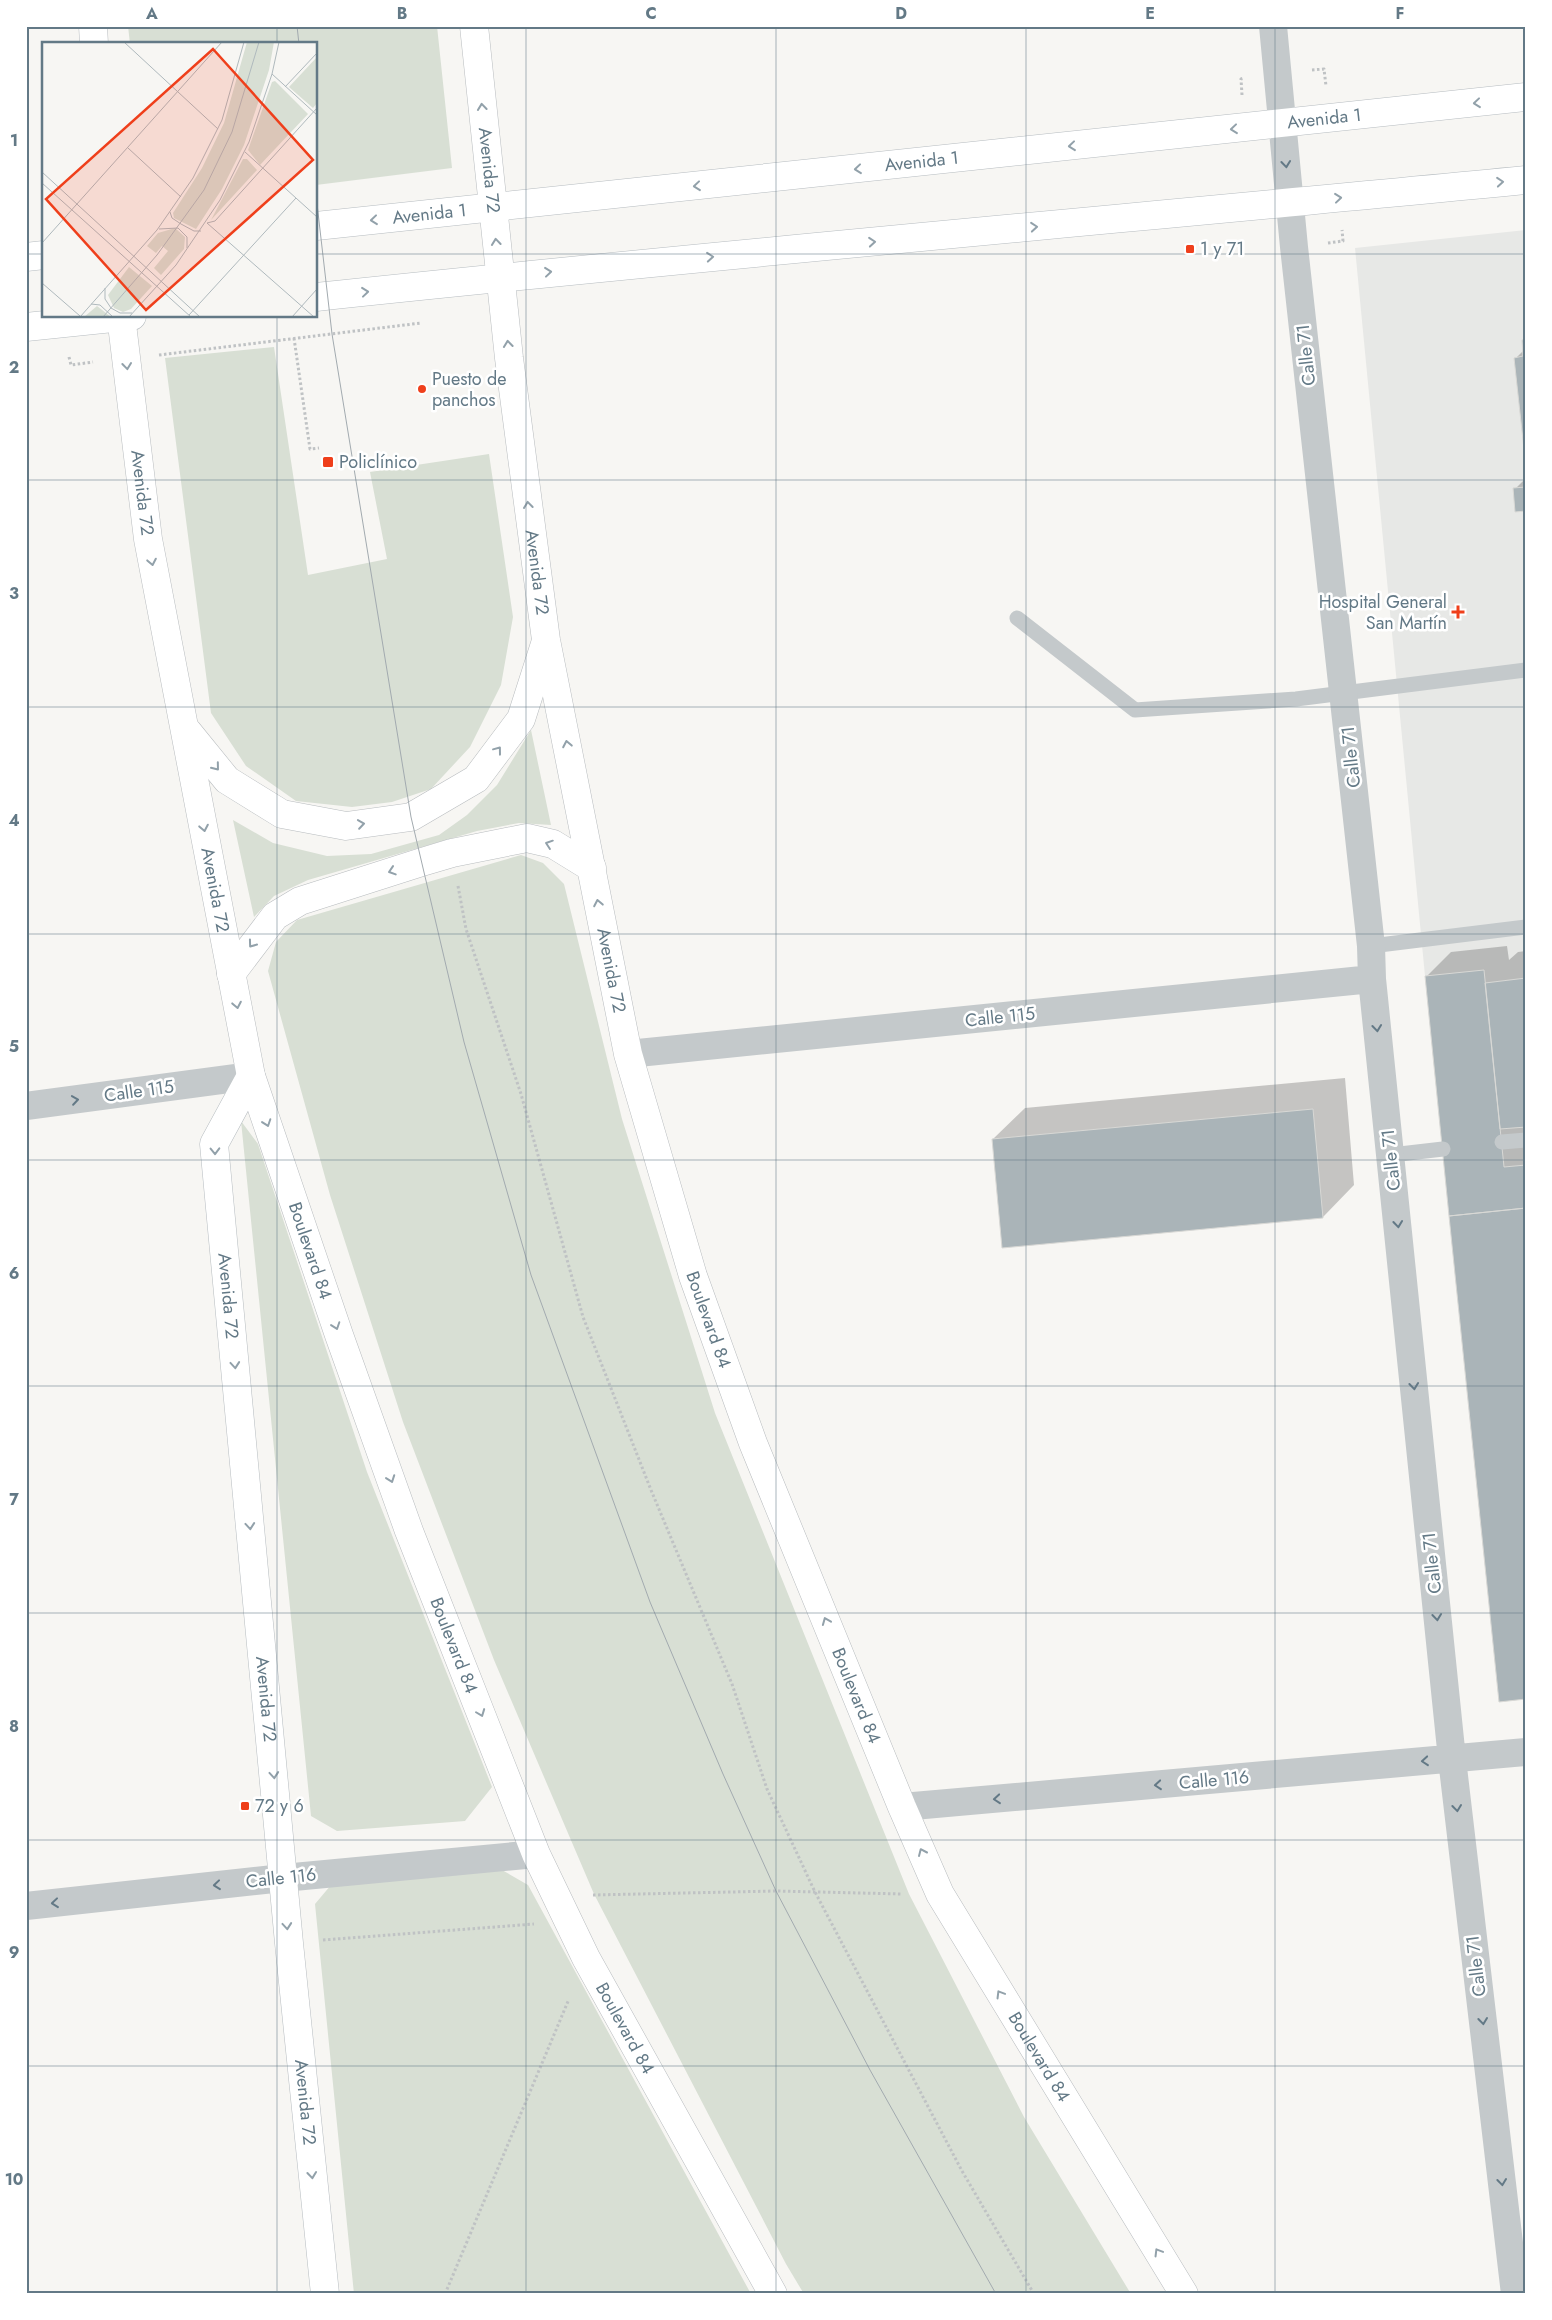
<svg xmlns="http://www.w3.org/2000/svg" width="1552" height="2320" font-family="Jost,sans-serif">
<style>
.built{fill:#e7e8e6}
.green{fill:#d8dfd4}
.shadow{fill:#0003}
.building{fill:#aab4b8;stroke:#d8d8d5}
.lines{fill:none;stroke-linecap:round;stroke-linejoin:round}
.secondary-casing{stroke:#b6bcc0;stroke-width:29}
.highway-casing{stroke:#b8bcbf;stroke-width:29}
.path{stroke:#bfc2c4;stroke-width:3;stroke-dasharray:2.5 2.5;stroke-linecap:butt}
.lane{stroke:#c4c9cb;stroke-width:15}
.street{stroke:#c4c9cb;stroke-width:28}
.secondary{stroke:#fff;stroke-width:28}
.highway{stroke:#fff;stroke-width:28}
.tram{stroke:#a2aaaf;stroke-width:1}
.oneway{stroke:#92a1aa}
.oneway2{stroke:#637986}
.grid{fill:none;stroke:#637986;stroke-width:1;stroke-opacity:0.55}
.poi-dot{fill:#ef3f1b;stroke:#fff;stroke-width:2}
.labels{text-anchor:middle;stroke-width:5;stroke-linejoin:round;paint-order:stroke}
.street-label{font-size:18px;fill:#637986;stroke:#fff}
.poi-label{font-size:18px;fill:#637986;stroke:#fff;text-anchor:start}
.inset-road{fill:none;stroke:#afb9bd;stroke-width:1}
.view{fill:#ef3f1b;fill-opacity:0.15;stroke:#ef3f1b;stroke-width:2.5}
.inset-edge{fill:none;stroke:#637986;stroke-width:2.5}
.neatline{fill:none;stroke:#637986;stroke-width:2}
.grid-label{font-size:16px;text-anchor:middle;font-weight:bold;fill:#637986}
</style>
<rect width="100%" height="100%" fill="#f7f6f3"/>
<path class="built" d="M1526,230v1469l-27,3 -74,-726 -70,-728z"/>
<path class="green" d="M128,26h309l15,142 -136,17v-141h-186z
M274,347l34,228 79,-16 -17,-87 119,-18 24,163 -12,68 -31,62 -39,42 -39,13 -40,5 -56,-6 -50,-35 -35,-53 -46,-355z
M531,730l20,95 -32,-2 -42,8 -169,49 -34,16 -20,21 -21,-97 40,23 54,13 44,-2 68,-19 28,-20 30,-30z
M521,855l22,8 21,21 58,235 93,294 194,481 115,223 107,177h-327l-18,-30 -192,-370 -100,-234 -91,-238 -73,-227 -62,-224 8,-29 21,-22z
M241,1121l17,23 109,328 125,315 -27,34 -128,10 -26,-15z
M502,1870l26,15 223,409h-397l-39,-390 16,-19z"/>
<path class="shadow" d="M1526,338v117l-10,-97 8,-8 -1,-10z
M1526,478v32l-11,-21z
M1507,946l2,14 9,-8 8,-1v747l-100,-721 25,-25z
M1345,1078l9,107 -31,32 -330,-78 32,-31z"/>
<path class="building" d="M1526,339v129l-12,-110 9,-2 -1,-16z
M1526,487v24l-11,1 -2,-24z
M1484,970l20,197 22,-2v43l-77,8 -24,-240z
M1526,978v149l-26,2 -15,-146z
M1313,1109l10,109 -321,30 -10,-109z
M1526,1208v491l-27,3 -50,-486z"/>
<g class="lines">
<g class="secondary-casing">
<g id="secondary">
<path id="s1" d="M316,226l1210,-129"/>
<path d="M26,257l18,-2"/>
<path d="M316,297c403,-43 807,-78 1210,-117"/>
<path d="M26,327l106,-11"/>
<path id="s2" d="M251,1076l-37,68 75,799 36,351"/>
</g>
</g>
<g class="highway-casing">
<g id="highway">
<path d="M93,26l1,18"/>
<path id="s3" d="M474,26l35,332 37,282 82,414 65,222 60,167 149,364 38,87 244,400"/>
<path id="s4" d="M121,316l27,223 103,537 88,259 70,196 127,323 50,104 187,336"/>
<path d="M188,732l39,48 55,34 64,12 65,-9 65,-38 45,-60 24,-75"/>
<path d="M231,974l44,-58 25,-15 122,-39 30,-9 75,-15 26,6 39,24"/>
</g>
</g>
<path class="path" d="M1312,70l12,-1 2,17
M1242,95l-1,-16 3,-1
M1328,243l15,-2 -1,-11
M294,338l16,111 9,-1
M159,355l262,-32
M69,357l2,8 22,-3
M458,886l8,43 55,165 62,223 68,173 81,194 35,105 48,103 147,279 72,123
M593,1895l183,-4 126,3
M323,1940l211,-16
M445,2294l124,-295"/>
<path class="lane" d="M1017,618l118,92 161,-11 230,-29
M1371,946l155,-19
M1502,1142l24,-2
M1391,1155l52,-6"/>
<path class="street" d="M1273,26l21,221 77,699 1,33 80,780 63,535
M628,1054l744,-75
M26,1106l225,-30
M902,1807l624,-55
M26,1906l257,-28 253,-24"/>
<use href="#secondary" class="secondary"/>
<use href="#highway" class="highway"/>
<path class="tram" d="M297,26l2,18
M316,195l16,139 79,483 53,225 67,233 119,327 73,172 53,117 94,179 126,224"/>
</g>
<defs><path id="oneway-chevron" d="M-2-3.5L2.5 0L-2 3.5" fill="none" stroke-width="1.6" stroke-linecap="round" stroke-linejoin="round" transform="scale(1.25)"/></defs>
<g class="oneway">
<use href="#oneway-chevron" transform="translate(1477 103) rotate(174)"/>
<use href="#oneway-chevron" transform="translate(482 107) rotate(-96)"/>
<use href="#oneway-chevron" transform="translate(1234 129) rotate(174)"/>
<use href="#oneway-chevron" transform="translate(1072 146) rotate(174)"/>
<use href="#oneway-chevron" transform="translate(858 169) rotate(174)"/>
<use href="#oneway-chevron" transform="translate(1500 182) rotate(-5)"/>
<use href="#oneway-chevron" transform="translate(697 186) rotate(174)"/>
<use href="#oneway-chevron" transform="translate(1338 198) rotate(-6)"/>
<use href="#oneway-chevron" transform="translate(374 220) rotate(174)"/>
<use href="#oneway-chevron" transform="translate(1034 227) rotate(-5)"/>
<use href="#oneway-chevron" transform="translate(496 242) rotate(-96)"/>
<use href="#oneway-chevron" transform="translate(872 242) rotate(-5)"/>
<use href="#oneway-chevron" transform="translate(710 257) rotate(-5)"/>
<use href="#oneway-chevron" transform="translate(548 272) rotate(-6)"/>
<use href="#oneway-chevron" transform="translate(365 292) rotate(-6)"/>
<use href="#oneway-chevron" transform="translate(508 344) rotate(-96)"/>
<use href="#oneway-chevron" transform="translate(127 366) rotate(83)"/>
<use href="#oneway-chevron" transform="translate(528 505) rotate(-97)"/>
<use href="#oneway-chevron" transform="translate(152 562) rotate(79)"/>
<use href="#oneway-chevron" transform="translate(567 744) rotate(-101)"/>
<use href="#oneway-chevron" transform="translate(498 750) rotate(-53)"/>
<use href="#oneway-chevron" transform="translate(216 767) rotate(51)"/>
<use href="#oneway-chevron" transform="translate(361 824) rotate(-8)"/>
<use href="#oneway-chevron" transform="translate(204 828) rotate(79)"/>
<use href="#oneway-chevron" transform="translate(549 844) rotate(-161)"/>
<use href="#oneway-chevron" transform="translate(392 871) rotate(162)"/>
<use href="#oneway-chevron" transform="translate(598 903) rotate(-101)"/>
<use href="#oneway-chevron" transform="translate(252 944) rotate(126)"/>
<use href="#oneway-chevron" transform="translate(237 1005) rotate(79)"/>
<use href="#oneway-chevron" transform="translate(267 1123) rotate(71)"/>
<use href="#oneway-chevron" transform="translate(215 1151) rotate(89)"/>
<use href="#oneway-chevron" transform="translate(336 1326) rotate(71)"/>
<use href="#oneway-chevron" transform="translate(235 1365) rotate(85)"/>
<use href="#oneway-chevron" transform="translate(391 1479) rotate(70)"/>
<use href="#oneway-chevron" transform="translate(250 1526) rotate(85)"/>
<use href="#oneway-chevron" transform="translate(826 1621) rotate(-112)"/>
<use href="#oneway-chevron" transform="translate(481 1713) rotate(69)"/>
<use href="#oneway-chevron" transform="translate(274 1775) rotate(85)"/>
<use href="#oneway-chevron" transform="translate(922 1852) rotate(-114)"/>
<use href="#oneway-chevron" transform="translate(287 1926) rotate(85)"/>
<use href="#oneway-chevron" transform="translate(1000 1994) rotate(-121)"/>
<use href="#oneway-chevron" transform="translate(312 2175) rotate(84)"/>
<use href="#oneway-chevron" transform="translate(1158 2252) rotate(-121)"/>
</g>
<g class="oneway2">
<use href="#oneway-chevron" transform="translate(1286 164) rotate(84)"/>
<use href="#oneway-chevron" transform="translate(1377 1028) rotate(84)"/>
<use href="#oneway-chevron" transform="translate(75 1100) rotate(-8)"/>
<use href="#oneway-chevron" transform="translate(1398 1224) rotate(84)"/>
<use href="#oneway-chevron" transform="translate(1414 1386) rotate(84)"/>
<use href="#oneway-chevron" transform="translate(1437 1617) rotate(84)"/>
<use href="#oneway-chevron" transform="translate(1425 1761) rotate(175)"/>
<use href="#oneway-chevron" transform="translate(1158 1785) rotate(175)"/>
<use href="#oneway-chevron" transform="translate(997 1799) rotate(175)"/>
<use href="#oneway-chevron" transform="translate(1457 1808) rotate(83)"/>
<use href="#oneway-chevron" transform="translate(217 1885) rotate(174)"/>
<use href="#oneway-chevron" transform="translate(55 1903) rotate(174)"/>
<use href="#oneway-chevron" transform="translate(1483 2021) rotate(83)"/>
<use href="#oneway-chevron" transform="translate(1502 2182) rotate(83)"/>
</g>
<path class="grid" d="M277,26v18M526,26v2268M776,26v2268M1026,26v2268M1275,26v2268M26,254h18M316,254h1210M277,316v1978M26,480h1500M26,707h1500M26,934h1500M26,1160h1500M26,1386h1500M26,1613h1500M26,1840h1500M26,2066h1500"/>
<g class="poi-dot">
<rect x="1185" y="244" width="10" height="10" rx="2.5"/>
<circle cx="422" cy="389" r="5"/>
<rect x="322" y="456" width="12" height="12" rx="2.5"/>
<path d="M1455.5 604.5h5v5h5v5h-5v5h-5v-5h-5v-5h5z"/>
<rect x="240" y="1801" width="10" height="10" rx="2.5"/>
</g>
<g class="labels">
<g class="street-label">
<text dy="6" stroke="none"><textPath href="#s1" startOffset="1014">Avenida 1</textPath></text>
<text dy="6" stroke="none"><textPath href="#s1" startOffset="609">Avenida 1</textPath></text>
<text dy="6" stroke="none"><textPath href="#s3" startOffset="145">Avenida 72</textPath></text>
<text dy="6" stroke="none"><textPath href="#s1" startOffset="114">Avenida 1</textPath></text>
<text transform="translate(1306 355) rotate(-96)" y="6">Calle 71</text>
<text dy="6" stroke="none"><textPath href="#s4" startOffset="178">Avenida 72</textPath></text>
<text dy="6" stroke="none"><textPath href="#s3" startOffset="550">Avenida 72</textPath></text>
<text transform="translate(1351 757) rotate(-96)" y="6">Calle 71</text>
<text dy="6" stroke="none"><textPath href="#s4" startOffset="582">Avenida 72</textPath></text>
<text dy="6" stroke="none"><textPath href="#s3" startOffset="955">Avenida 72</textPath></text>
<text transform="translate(1000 1017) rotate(-6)" y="6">Calle 115</text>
<text transform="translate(139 1091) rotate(-8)" y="6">Calle 115</text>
<text transform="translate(1391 1160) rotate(-96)" y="6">Calle 71</text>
<text dy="6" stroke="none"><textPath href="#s4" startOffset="956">Boulevard 84</textPath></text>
<text dy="6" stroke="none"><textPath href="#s2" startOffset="230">Avenida 72</textPath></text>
<text dy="6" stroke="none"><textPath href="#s3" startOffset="1318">Boulevard 84</textPath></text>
<text transform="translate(1432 1563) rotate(-96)" y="6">Calle 71</text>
<text dy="6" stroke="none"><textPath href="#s4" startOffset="1376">Boulevard 84</textPath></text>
<text dy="6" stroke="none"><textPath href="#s3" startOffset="1722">Boulevard 84</textPath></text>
<text dy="6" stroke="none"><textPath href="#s2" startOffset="635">Avenida 72</textPath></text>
<text transform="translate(1214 1780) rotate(-5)" y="6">Calle 116</text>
<text transform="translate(281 1878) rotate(-6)" y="6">Calle 116</text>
<text transform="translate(1476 1966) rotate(-97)" y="6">Calle 71</text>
<text dy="6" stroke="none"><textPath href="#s4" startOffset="1796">Boulevard 84</textPath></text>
<text dy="6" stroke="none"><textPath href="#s3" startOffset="2128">Boulevard 84</textPath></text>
<text dy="6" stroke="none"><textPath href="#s2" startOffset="1040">Avenida 72</textPath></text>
</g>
<g class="poi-label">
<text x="1200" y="255">1 y 71</text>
<text x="432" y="385">Puesto de<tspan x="432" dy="21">panchos</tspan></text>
<text x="339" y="468">Policlínico</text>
<text x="1447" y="608" text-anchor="end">Hospital General<tspan x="1447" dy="21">San Martín</tspan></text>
<text x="255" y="1812">72 y 6</text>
</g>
</g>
<g transform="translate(42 42)">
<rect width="275" height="275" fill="#f7f6f3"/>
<path d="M205,0h27l-5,28 -25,75 -22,44 -26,40 -22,-11 -1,-5 29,-45 22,-45zM275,15v46l-4,5 -24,-21zM233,39l33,33 -48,51 -12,-15 24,-68zM201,117h4l10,11 -46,50zM133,186l10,9 -1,12 -23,26 -7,-7 14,-17 -6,-5 -6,7 -9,-7 11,-13zM87,225l23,19 -21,23 -8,3 -9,-4 -6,-13zM55,264l14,11h-27z" fill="#d8dfd4"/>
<path class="inset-road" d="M82,0l94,87M230,32l45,41M243,45l32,-34M86,106l53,49M203,110l72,65M0,130l158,145M0,141l149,134M128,170l2,6 9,6 13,7h7M165,181l8,-2 102,-113M165,181l107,94M117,187l19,-1 9,9v11M0,201l180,-201M0,241l38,33M63,246v11l6,9 9,5h12M49,262l9,1 13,12M147,273l107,-117M38,275l77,-87 36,-52 29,-58 22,-78M61,275l54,-62 47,-65 28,-58 27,-90M87,275l47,-52 44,-65 29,-58 23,-68 7,-32M250,275l25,-28"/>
<path class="view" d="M171,7l100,111 -167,150 -100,-111z"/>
<rect width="275" height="275" class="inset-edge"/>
</g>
<rect width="1552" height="2320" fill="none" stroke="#ffffff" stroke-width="55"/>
<rect x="28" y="28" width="1496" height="2264" class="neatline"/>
<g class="grid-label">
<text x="152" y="19">A</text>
<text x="402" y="19">B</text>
<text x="651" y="19">C</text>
<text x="901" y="19">D</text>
<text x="1150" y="19">E</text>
<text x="1400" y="19">F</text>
<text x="14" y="146">1</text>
<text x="14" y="373">2</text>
<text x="14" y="599">3</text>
<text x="14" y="826">4</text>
<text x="14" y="1052">5</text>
<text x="14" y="1279">6</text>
<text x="14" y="1505">7</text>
<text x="14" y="1732">8</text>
<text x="14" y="1958">9</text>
<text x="14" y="2185">10</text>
</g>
</svg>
